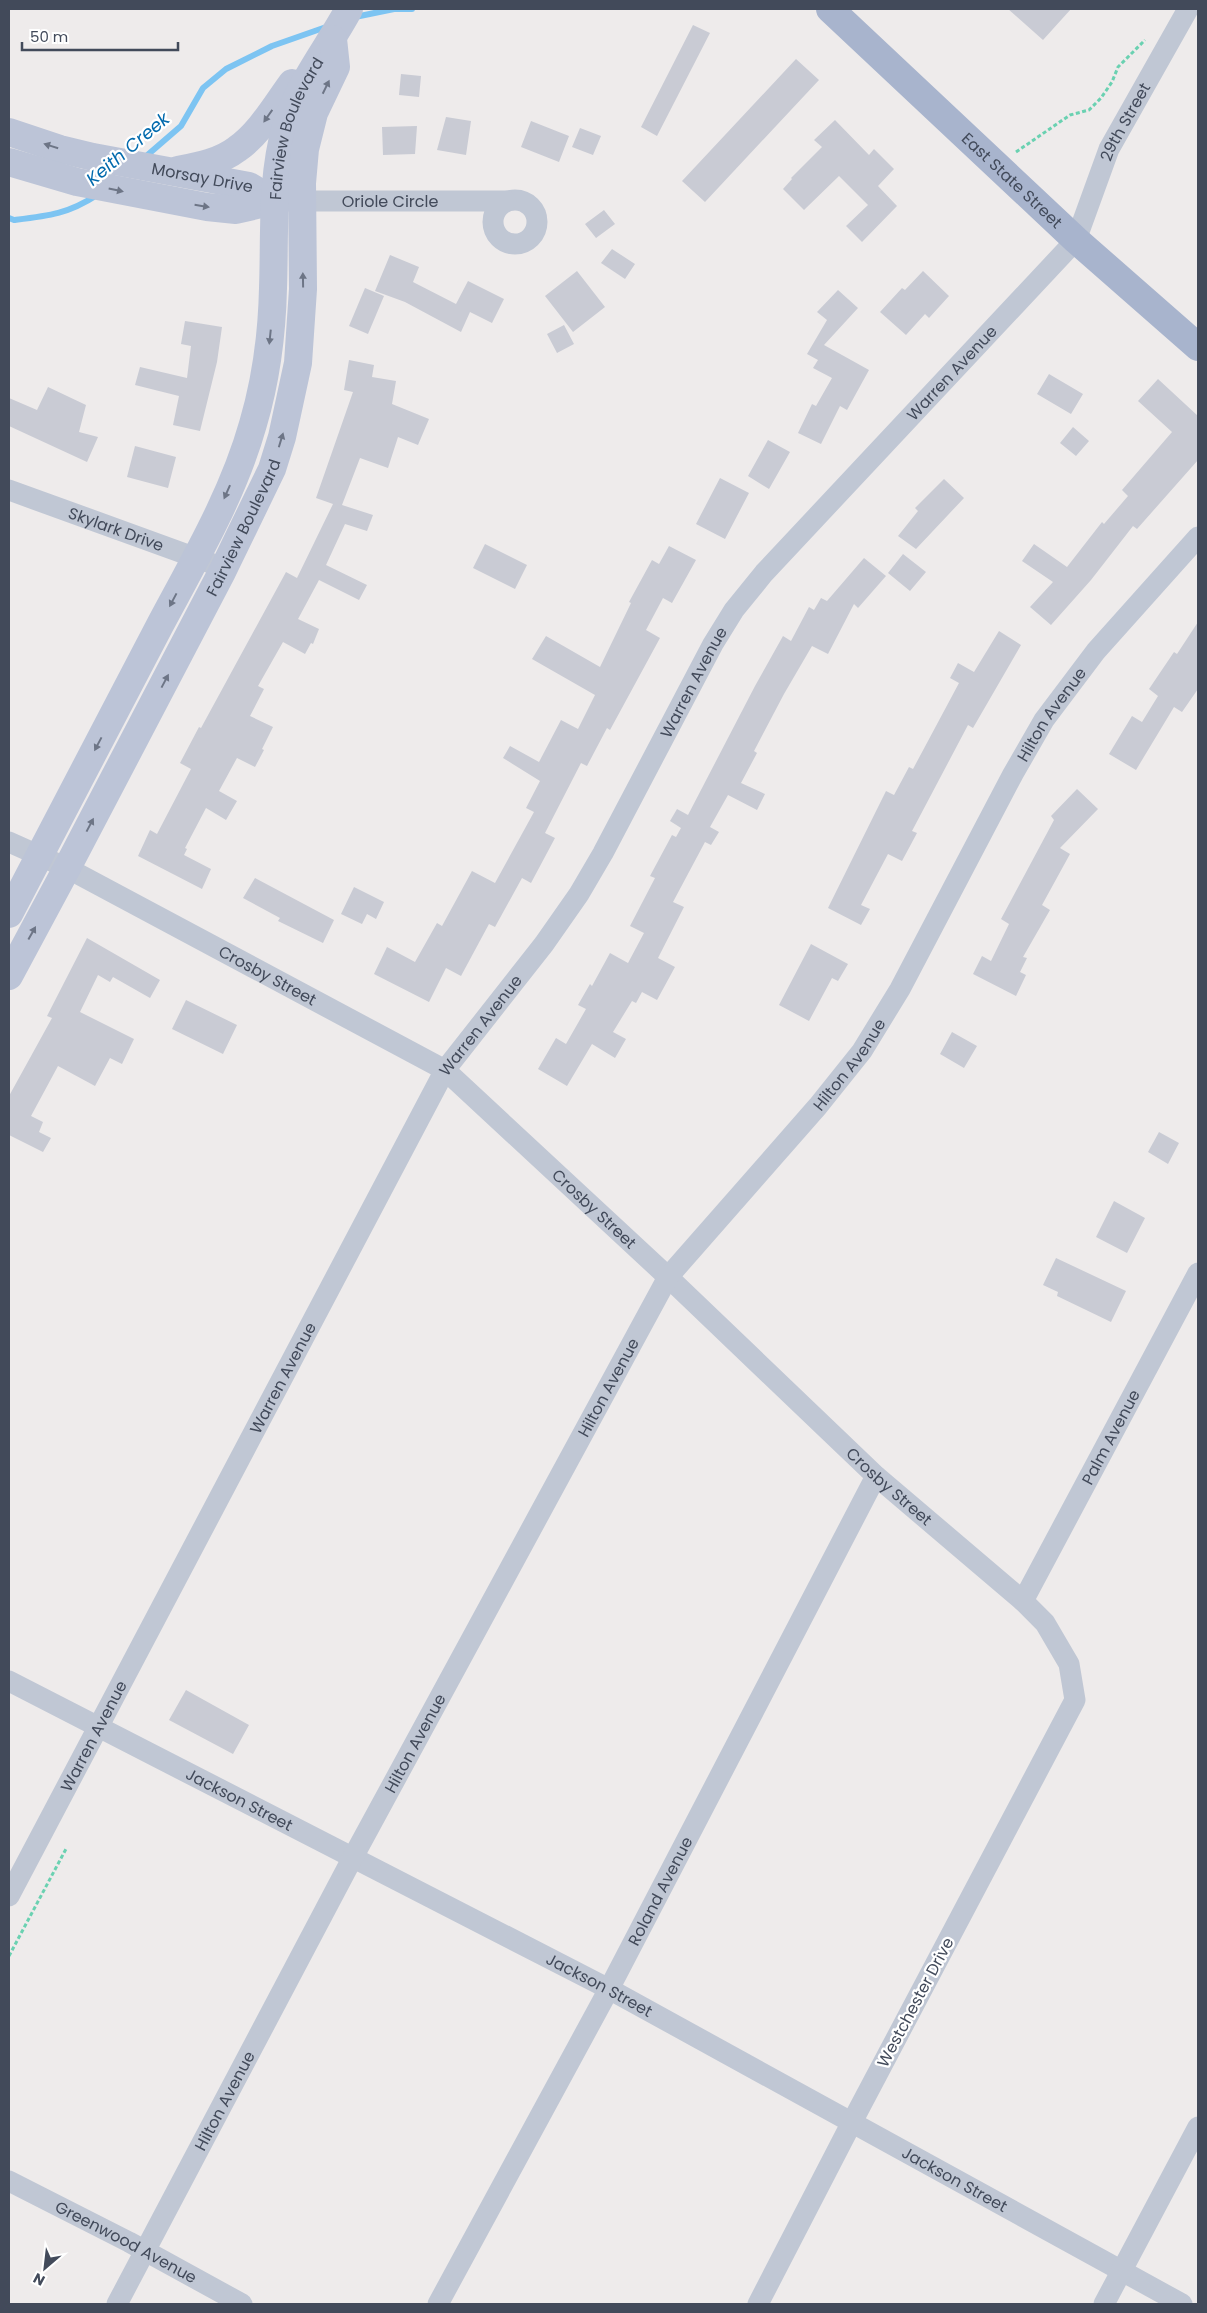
<svg xmlns="http://www.w3.org/2000/svg" width="1207" height="2313" font-family="Poppins,sans-serif">
<style>
.lines{fill:none;stroke-linecap:round;stroke-linejoin:round}
.stream{stroke:#7dc4f2;stroke-width:6}
.building{fill:#c9cbd4}
.path{stroke:#6ad1b1;stroke-width:3;stroke-dasharray:4 2.5;stroke-linecap:butt}
.street{stroke:#c0c7d4;stroke-width:21}
.secondary{stroke:#bcc4d7;stroke-width:28}
.primary{stroke:#a8b4cd;stroke-width:28}
.oneway{fill:#6d7586}
.labels{text-anchor:middle;stroke-width:4.5;stroke-linejoin:round;paint-order:stroke}
.street-label{font-size:16px;fill:#424a5a;stroke:#fff}
.water-label{font-size:18px;font-style:italic;fill:#026aad;stroke:#fff}
</style>
<rect width="100%" height="100%" fill="#eeebeb"/>
<g class="lines">
<path class="stream" d="M355,17l39,-8h18
M144,158l37,-32 22,-38 23,-19 46,-23 57,-20
M9,218l5,2c34,-4 54,-6 83,-25"/>
</g>
<path class="building" d="M1008,9h63l-28,31z
M693,25l17,8 -53,103 -16,-9z
M796,59l23,21 -114,122 -23,-21z
M401,74l20,2 -2,21 -20,-2z
M446,117l25,4 -5,34 -29,-5z
M835,120l34,35 5,-6 20,20 -16,17 19,20 -35,36 -16,-16 22,-21 -29,-29 -35,34 -21,-21 9,-10 -1,-1 31,-31 -8,-7z
M531,121l38,15 -10,26 -38,-15z
M417,126l-2,28 -32,1 -1,-28z
M580,128l21,8 -8,19 -21,-8z
M604,210l11,14 -19,14 -11,-14z
M612,249l23,15 -10,15 -24,-16z
M390,255l29,12 -6,15 43,22 12,-23 36,18 -12,24 -22,-11 -9,20 -56,-30 -30,-11z
M577,271l28,36 -32,25 -28,-36z
M923,271l26,25 -20,22 -4,-4 -19,21 -26,-23 22,-24 3,2z
M365,288l19,8 -16,38 -19,-8z
M838,290l20,18 -34,37 45,25 -22,40 -7,-4 -19,38 -23,-11 14,-29 4,2 16,-28 -19,-10 5,-8 -11,-6 20,-34 -10,-8z
M185,321l37,6 -5,35 -17,69 -27,-6 6,-29 -44,-11 5,-18 47,11 4,-32 -10,-2z
M564,325l10,19 -17,9 -10,-19z
M349,360l25,5 -2,12 24,4 -4,23 37,15 -11,26 -20,-8 -10,31 -28,-10 -18,47 31,10 -6,16 -22,-7 -19,41 41,20 -8,15 -40,-20 -21,39 21,10 -6,15 -2,-1 -6,11 -22,-12 -25,44 6,3 -14,27 23,11 -11,22 2,1 -9,17 -18,-9 -18,33 18,10 -11,19 -20,-12 -21,40 2,1 -3,6 27,14 -9,20 -64,-33 12,-26 7,4 34,-65 -11,-6 19,-36 2,1 85,-156 11,6 36,-74 -17,-6 37,-106 -9,-2z
M1049,374l34,20 -12,20 -34,-20z
M1158,379l40,37v44l-61,69 -4,-3 -42,54 -40,45 -21,-18 23,-25 -31,-21 12,-17 33,23 35,-45 2,2 24,-28 -6,-6 50,-58 -34,-31z
M48,387l38,18 -7,27 19,5 -11,25 -78,-36v-28l28,12z
M1073,427l16,14 -13,15 -16,-13z
M768,440l22,12 -21,37 -21,-13z
M135,446l41,11 -8,31 -41,-11z
M720,478l29,15 -24,46 -29,-15z
M944,479l20,19 -48,51 -18,-13 20,-25 -3,-3z
M485,544l42,21 -12,24 -42,-21z
M669,546l27,14 -24,43 -9,-5 -17,32 14,8 -50,92 -3,-2 -20,38 -6,-3 -36,70 10,5 -24,45 -9,-5 -27,49 -6,-3 -28,52 -15,-8 -17,34 -55,-28 13,-27 28,15 22,-39 5,3 30,-55 23,12 39,-71 -8,-4 14,-27 -37,-23 7,-12 29,16 22,-42 17,9 17,-34 -63,-36 14,-23 54,31 31,-64 -2,-1 23,-42 7,4z
M903,554l23,18 -16,19 -22,-18z
M864,558l22,18 -28,32 -4,-4 -26,50 -16,-8 -28,48 -30,57 3,2 -16,30 24,11 -8,16 -29,-15 -18,32 9,5 -8,13 -6,-3 -32,60 11,5 -26,51 17,9 -18,33 -15,-8 -6,11 -4,-2 -19,31 13,7 -11,19 -23,-14 -25,42 -29,-17 18,-31 10,6 20,-35 -8,-4 12,-21 2,2 18,-33 18,10 16,-30 -14,-7 25,-48 -5,-2 22,-41 4,2 5,-9 -11,-7 7,-12 11,6 67,-129 28,-50 8,5 18,-34 5,3 7,-12 6,3z
M1198,622v67l-16,23 -8,-5 -38,63 -27,-16 23,-38 10,6 16,-26 -9,-7 25,-37 3,2z
M999,631l22,14 -48,83 -5,-3 -56,106 5,2 -15,28 -14,-7 -27,51 9,4 -9,16 -33,-17 58,-117 8,4 15,-28 4,2 46,-86 -9,-5 8,-15 16,9z
M1077,789l21,20 -38,39 10,6 -28,51 8,5 -27,47 4,1 -7,14 6,3 -10,21 -43,-22 9,-18 9,5 18,-37 -8,-5 53,-99 -3,-4z
M255,878l79,42 -11,23 -45,-22 2,-3 -37,-20z
M354,887l30,15 -8,17 -9,-5 -5,10 -21,-10z
M87,938l73,42 -10,18 -37,-21 -3,5 -12,-7 -18,37 54,27 -12,25 -12,-6 -15,28 -37,-20 -27,50 12,6 -4,10 12,6 -8,14 -34,-17v-39l43,-78 -5,-2z
M811,944l37,20 -10,17 -6,-3 -23,43 -30,-16z
M186,1000l51,25 -14,29 -51,-25z
M952,1032l25,14 -13,22 -24,-14z
M1159,1132l20,11 -11,21 -20,-12z
M1114,1201l31,17 -18,35 -31,-16z
M1056,1258l70,33 -15,31 -54,-26 1,-4 -15,-7z
M186,1690l63,35 -16,29 -64,-34z"/>
<g class="lines">
<path class="path" d="M1016,152l54,-37 19,-5 12,-12 11,-16 6,-15 27,-27
M9,1956l58,-109"/>
<g class="street">
<circle cx="515" cy="222" r="22"/>
<path id="s1" d="M288,201h218"/>
<path id="s2" d="M9,490l215,78"/>
<path id="s3" d="M9,842l58,26 378,202 223,207 208,199 147,125 22,22 24,41 6,36 -223,422 -94,182"/>
<path id="s4" d="M1023,1601l175,-328"/>
<path id="s5" d="M9,1681l600,308 573,315"/>
<path id="s6" d="M9,1896l436,-826 99,-126 35,-50 24,-41 110,-209 21,-34 30,-37 312,-333 33,-91 79,-140"/>
<path id="s7" d="M9,2181l120,61 113,62"/>
<path id="s8" d="M117,2304l235,-445 316,-582 150,-171 44,-55 38,-62 113,-215 31,-54 52,-69 102,-114"/>
<path id="s9" d="M438,2304l171,-315 267,-513"/>
<path d="M1104,2304l94,-177"/>
</g>
<g class="secondary">
<path id="s10" d="M9,132l51,17 33,8 156,29 25,15"/>
<path d="M9,162l68,20 130,25 29,3 38,-9"/>
<path d="M178,170c20,-4 42,-8 59,-21 23,-16 38,-43 55,-66"/>
<path id="s11" d="M9,914c50,-96 100,-192 151,-289 34,-64 73,-130 93,-201 13,-44 19,-90 20,-136 2,-55 -2,-109 13,-162 13,-43 42,-78 63,-117"/>
<path id="s12" d="M9,976l58,-108 155,-296 50,-103 10,-32 16,-74 5,-74 -1,-106 3,-34 9,-36 22,-46 -3,-28"/>
</g>
<path class="primary" id="s13" d="M830,9l246,231 122,107"/>
</g>
<defs><path id="oneway-solid" d="M-6-.8H1V-3.2L6.5 0L1 3.2V.8H-6Z" transform="scale(1.25)"/></defs>
<g class="oneway">
<use href="#oneway-solid" transform="translate(326 87) rotate(-64)"/>
<use href="#oneway-solid" transform="translate(268 116) rotate(125)"/>
<use href="#oneway-solid" transform="translate(51 146) rotate(-163)"/>
<use href="#oneway-solid" transform="translate(116 190) rotate(12)"/>
<use href="#oneway-solid" transform="translate(202 206) rotate(9)"/>
<use href="#oneway-solid" transform="translate(303 280) rotate(-91)"/>
<use href="#oneway-solid" transform="translate(270 337) rotate(96)"/>
<use href="#oneway-solid" transform="translate(281 440) rotate(-73)"/>
<use href="#oneway-solid" transform="translate(227 492) rotate(114)"/>
<use href="#oneway-solid" transform="translate(173 600) rotate(118)"/>
<use href="#oneway-solid" transform="translate(165 681) rotate(-62)"/>
<use href="#oneway-solid" transform="translate(98 744) rotate(118)"/>
<use href="#oneway-solid" transform="translate(90 825) rotate(-62)"/>
<use href="#oneway-solid" transform="translate(32 933) rotate(-61)"/>
</g>
<g class="labels">
<g class="street-label">
<text dy="6" stroke="none"><textPath href="#s6" startOffset="2111">29th Street</textPath></text>
<text dy="6" stroke="none"><textPath href="#s11" startOffset="849">Fairview Boulevard</textPath></text>
<text dy="6" stroke="none"><textPath href="#s10" startOffset="199">Morsay Drive</textPath></text>
<text dy="6" stroke="none"><textPath href="#s13" startOffset="250">East State Street</textPath></text>
<text dy="6" stroke="none"><textPath href="#s1" startOffset="102">Oriole Circle</textPath></text>
<text dy="6" stroke="none"><textPath href="#s6" startOffset="1801">Warren Avenue</textPath></text>
<text dy="6" stroke="none"><textPath href="#s12" startOffset="506">Fairview Boulevard</textPath></text>
<text dy="6" stroke="none"><textPath href="#s2" startOffset="114">Skylark Drive</textPath></text>
<text dy="6" stroke="none"><textPath href="#s6" startOffset="1396">Warren Avenue</textPath></text>
<text dy="6" stroke="none"><textPath href="#s8" startOffset="1850">Hilton Avenue</textPath></text>
<text dy="6" stroke="none"><textPath href="#s3" startOffset="291">Crosby Street</textPath></text>
<text dy="6" stroke="none"><textPath href="#s6" startOffset="991">Warren Avenue</textPath></text>
<text dy="6" stroke="none"><textPath href="#s8" startOffset="1445">Hilton Avenue</textPath></text>
<text dy="6" stroke="none"><textPath href="#s3" startOffset="696">Crosby Street</textPath></text>
<text dy="6" stroke="none"><textPath href="#s6" startOffset="586">Warren Avenue</textPath></text>
<text dy="6" stroke="none"><textPath href="#s8" startOffset="1040">Hilton Avenue</textPath></text>
<text dy="6" stroke="none"><textPath href="#s4" startOffset="186">Palm Avenue</textPath></text>
<text dy="6" stroke="none"><textPath href="#s3" startOffset="1101">Crosby Street</textPath></text>
<text dy="6" stroke="none"><textPath href="#s6" startOffset="181">Warren Avenue</textPath></text>
<text dy="6" stroke="none"><textPath href="#s8" startOffset="635">Hilton Avenue</textPath></text>
<text dy="6" stroke="none"><textPath href="#s5" startOffset="259">Jackson Street</textPath></text>
<text dy="6" stroke="none"><textPath href="#s9" startOffset="469">Roland Avenue</textPath></text>
<text dy="6" stroke="none"><textPath href="#s5" startOffset="664">Jackson Street</textPath></text>
<text transform="translate(915 2002) rotate(-62)" y="6">Westchester Drive</text>
<text dy="6" stroke="none"><textPath href="#s8" startOffset="230">Hilton Avenue</textPath></text>
<text dy="6" stroke="none"><textPath href="#s5" startOffset="1069">Jackson Street</textPath></text>
<text dy="6" stroke="none"><textPath href="#s7" startOffset="132">Greenwood Avenue</textPath></text>
</g>
<g class="water-label">
<text transform="translate(128 149) rotate(-40)" y="6">Keith Creek</text>
</g>
</g>
<rect width="1207" height="2313" fill="none" stroke="#424a5a" stroke-width="20"/>
<g transform="translate(45 2268) rotate(208)" stroke="#ffffff" stroke-width="4" paint-order="stroke">
<path d="M0-4L9 19L0 12L-9 19Z" fill="#424a5a"/>
<text y="-8" font-size="14" font-weight="bold" text-anchor="middle" fill="#424a5a">N</text>
</g>
<path d="M22 42v8h156v-8" fill="none" stroke="#424a5a" stroke-width="2.5"/>
<text x="30" y="42" font-size="15" fill="#424a5a" stroke="#ffffff" stroke-width="4" paint-order="stroke">50 m</text>
</svg>
